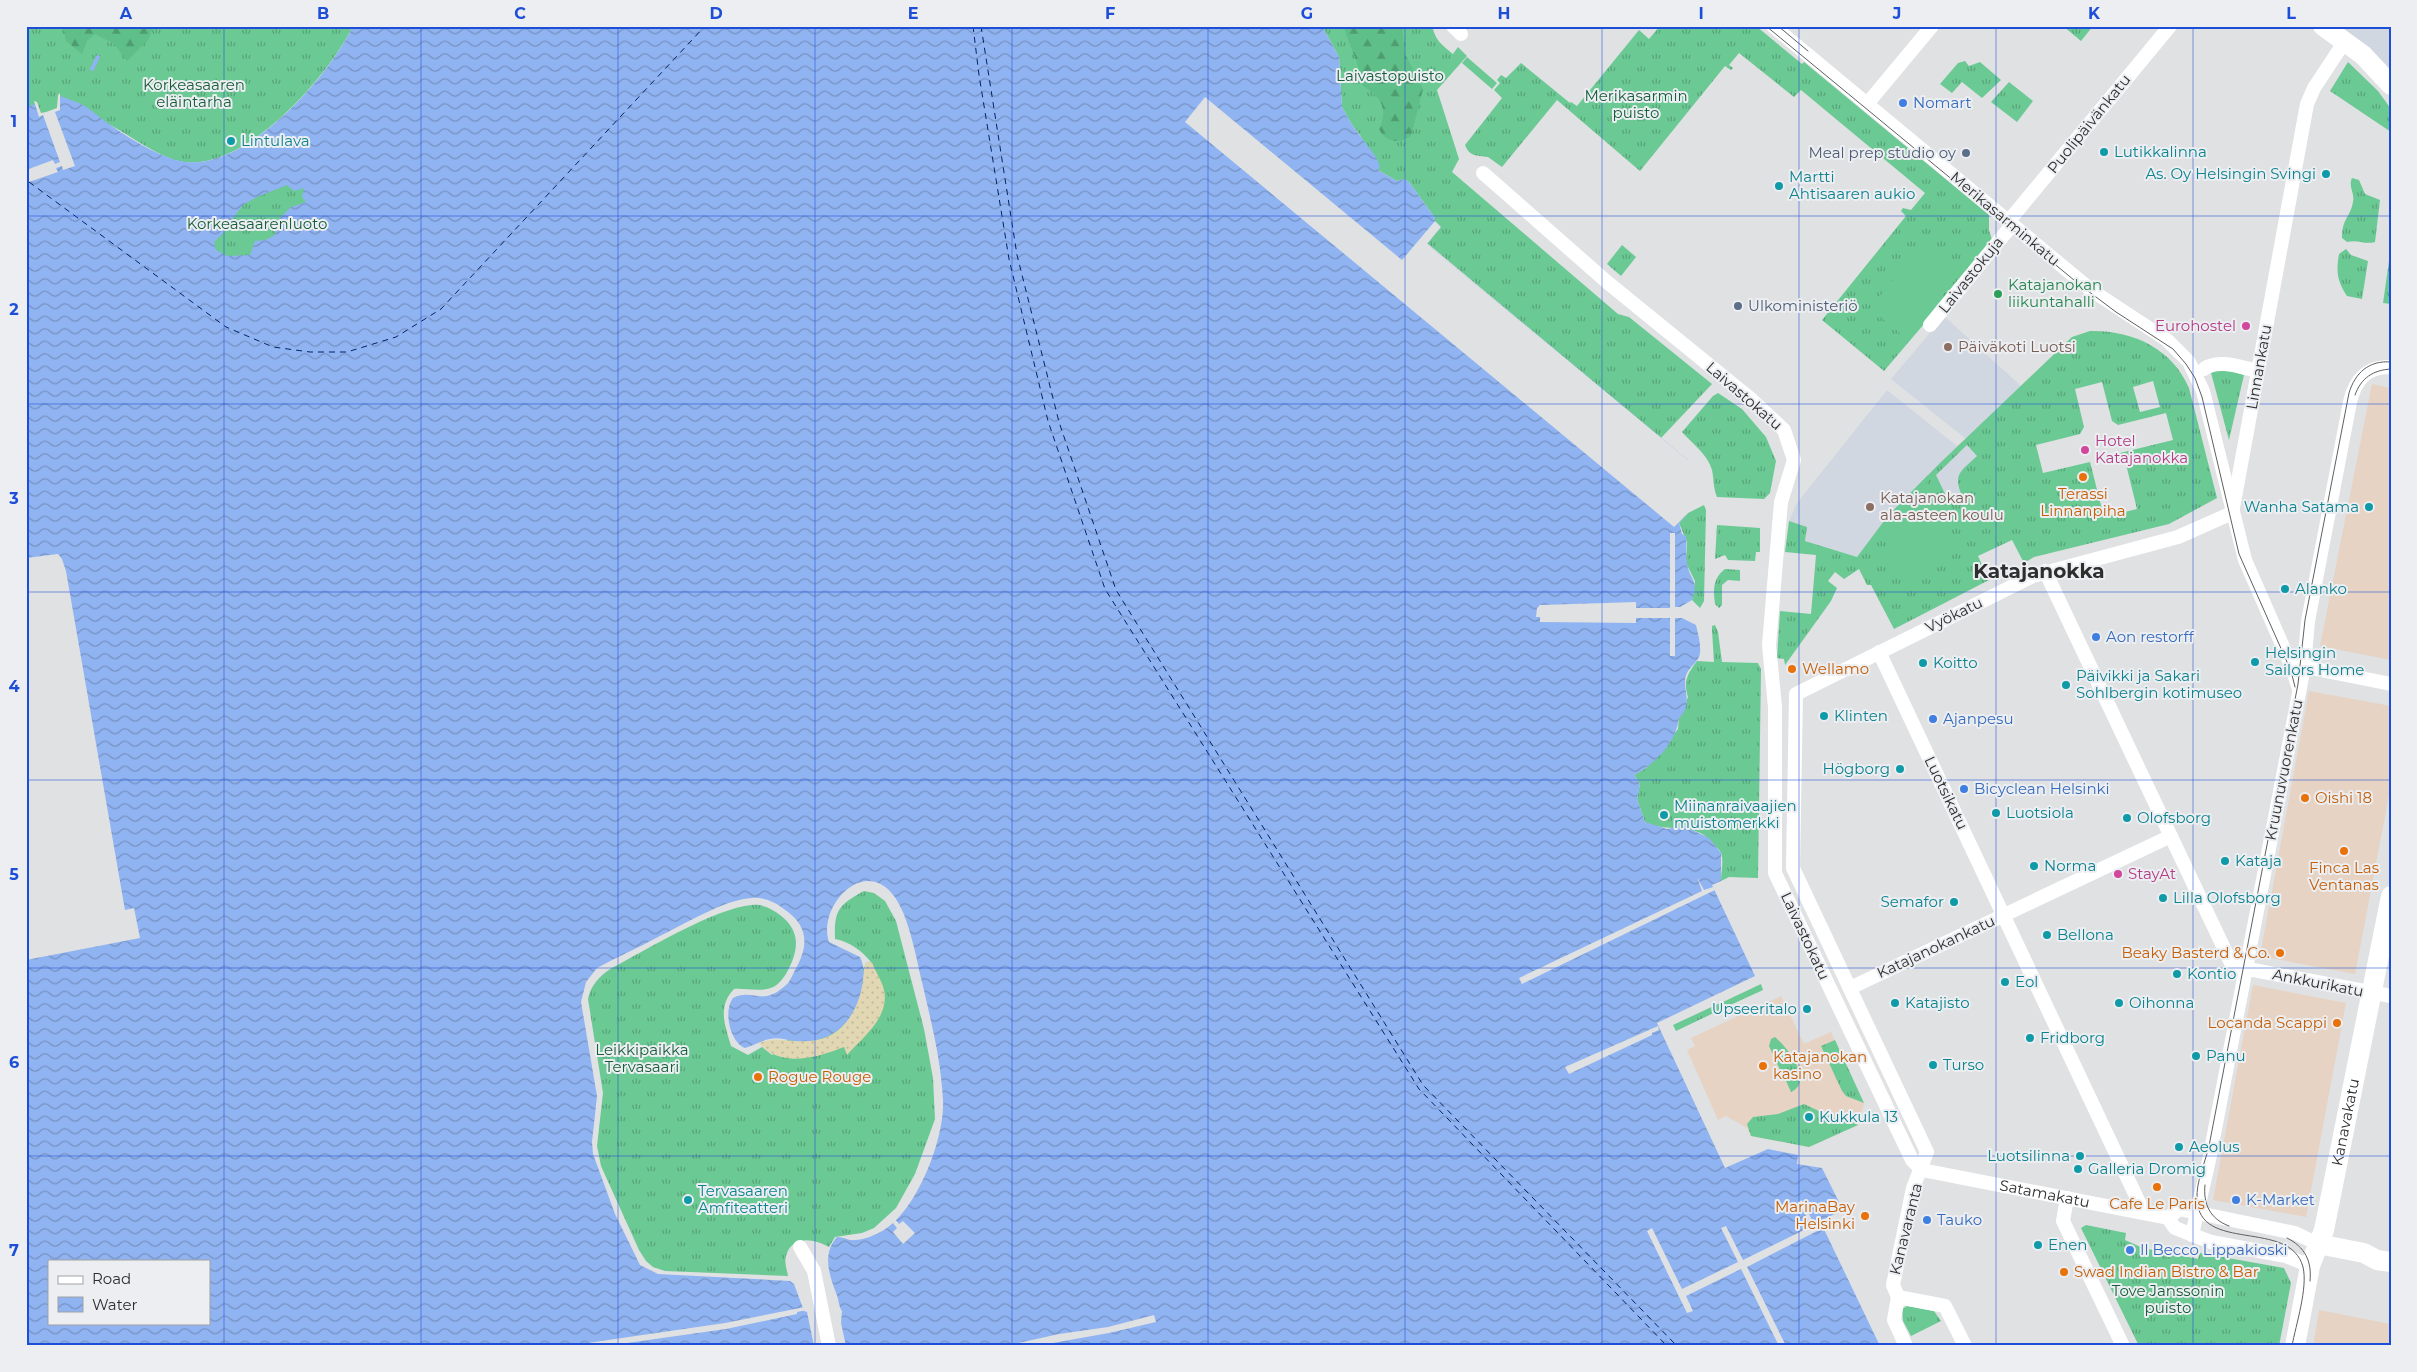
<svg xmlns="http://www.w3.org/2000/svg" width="2417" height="1372" font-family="Montserrat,sans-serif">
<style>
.commercial{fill:#e6d3c4}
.built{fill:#d1d7e0}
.grass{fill:url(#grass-tufts);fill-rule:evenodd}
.forest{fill:url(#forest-firs)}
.sand{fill:url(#sand-dots)}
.garden{fill:#6bc994}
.water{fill:url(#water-waves);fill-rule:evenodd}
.pier{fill:#dfe1e3}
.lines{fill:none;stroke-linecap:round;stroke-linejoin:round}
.stream{stroke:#90b3f1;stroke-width:4}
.ferry{stroke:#022264;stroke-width:1;stroke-dasharray:6 5;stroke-linecap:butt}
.minor{stroke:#fff;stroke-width:14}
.secondary{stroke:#fff;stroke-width:20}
.tram{stroke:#5e5f60;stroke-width:1}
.grid{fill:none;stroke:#1d4ed8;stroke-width:1;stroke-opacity:0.55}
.shop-dot{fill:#3f7fe0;stroke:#eceef1;stroke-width:2}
.culture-dot{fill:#0f9aa8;stroke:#eceef1;stroke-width:2}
.service-dot{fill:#5c6f8a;stroke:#eceef1;stroke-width:2}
.leisure-dot{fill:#2e9e5b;stroke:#eceef1;stroke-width:2}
.hotel-dot{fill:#d1479c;stroke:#eceef1;stroke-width:2}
.education-dot{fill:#8d6e63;stroke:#eceef1;stroke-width:2}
.food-dot{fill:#e8710a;stroke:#eceef1;stroke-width:2}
.labels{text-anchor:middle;stroke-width:4;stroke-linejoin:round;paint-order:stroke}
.park-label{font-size:15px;fill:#165e3b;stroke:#eceef1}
.shop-label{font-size:15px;fill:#366cbe;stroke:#eceef1;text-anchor:start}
.street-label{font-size:15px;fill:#2e2e2f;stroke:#eceef1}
.culture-label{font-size:15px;fill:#0d838f;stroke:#eceef1;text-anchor:start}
.service-label{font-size:15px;fill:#4e5e75;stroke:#eceef1;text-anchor:end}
.leisure-label{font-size:15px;fill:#27864d;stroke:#eceef1;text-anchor:start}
.hotel-label{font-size:15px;fill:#b23c85;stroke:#eceef1;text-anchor:start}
.education-label{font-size:15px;fill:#785e54;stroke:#eceef1;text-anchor:start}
.food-label{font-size:15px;fill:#c56008;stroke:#eceef1;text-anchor:start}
.district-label{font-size:20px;font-weight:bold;fill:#2e2e2f;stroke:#eceef1}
.neatline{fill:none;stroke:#1d4ed8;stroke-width:2}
.grid-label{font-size:16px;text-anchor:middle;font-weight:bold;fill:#1d4ed8}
</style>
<defs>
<pattern id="grass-tufts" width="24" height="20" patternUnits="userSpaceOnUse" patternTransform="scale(1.25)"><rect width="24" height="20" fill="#6bc994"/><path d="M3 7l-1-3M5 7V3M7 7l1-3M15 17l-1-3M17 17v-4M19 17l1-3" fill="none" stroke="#58a479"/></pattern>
<pattern id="forest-firs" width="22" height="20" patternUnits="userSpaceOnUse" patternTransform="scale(1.25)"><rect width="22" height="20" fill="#5ebf89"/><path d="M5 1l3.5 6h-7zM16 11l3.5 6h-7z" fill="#4e9c70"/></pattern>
<pattern id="sand-dots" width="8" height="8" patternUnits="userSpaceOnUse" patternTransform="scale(1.25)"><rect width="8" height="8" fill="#e1d7b2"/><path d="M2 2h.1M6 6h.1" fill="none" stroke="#c1b999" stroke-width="1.8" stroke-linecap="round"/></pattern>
<pattern id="water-waves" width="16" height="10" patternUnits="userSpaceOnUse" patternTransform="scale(1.25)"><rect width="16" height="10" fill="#90b3f1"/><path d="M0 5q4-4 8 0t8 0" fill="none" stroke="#7692c4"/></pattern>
</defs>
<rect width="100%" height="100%" fill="#dfe1e3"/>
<path class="commercial" d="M2372,384l19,4v272l-71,-14z
M2309,691l82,15v79l-36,189 -95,-18z
M2253,985l93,18 -40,214 -93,-17z
M1781,996l23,48 27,-12 33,71 -6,22 -49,22 -58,-11 -4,-8 -21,-12 -8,4 -31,-70 8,-4 -4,-8z
M2319,1310l72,14v22h-78z"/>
<path class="built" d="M2332,26h59v48z
M1944,316l77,70 -55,53 -75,-60z
M1887,390l70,56 6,-5 15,14 -8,135 -76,39 -37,-72 -52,-16 2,-14 -18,-6 8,-18z"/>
<path class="grass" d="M26,26h327c-24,50 -114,154 -178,134 -22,-7 -43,-23 -63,-34 -17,-9 -36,-14 -54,-21l-32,78z
M1322,26h110c4,15 9,18 21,28l5,-7 9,9 -30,34 22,69 -7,13 166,142 11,3 83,67 -51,54 -234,-195 8,-25 -26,-36 -5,-3 -7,2 -19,-11 -18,-35 -8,-10 -10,-18 -3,-50z
M1660,26h96l46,38 2,-2 185,153v15l4,13 -109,128 -62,-51 84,-104 -5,-5 2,-3 8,2 14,-17 -124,-103 -7,7 -55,-44 -10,12 4,3 -2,2 -6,-4 -85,105 -83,-71 -55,67 -14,-10c-12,-2 -18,0 -23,-12l37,-47 -8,-8 6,-7 -3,-3 4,-5 5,3 15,-15 49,40 1,-1 6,4 62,-76 10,9z
M2063,26h30l-12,15z
M1467,57l30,26 -5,6 -30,-26z
M1965,61l4,5 11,-4 21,18 -19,18 -20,-16 -10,11 -12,-9 18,-21z
M2348,62l30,29 13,18v23l-61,-41z
M2009,82l24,19 -16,21 -26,-20z
M2352,178l7,2 6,14 15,6 -5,42c-10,3 -18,-3 -28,0l-5,-4c0,-20 8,-20 11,-36 2,-9 -5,-15 -1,-24z
M344,182l-111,111 -46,-71 26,-38z
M1622,245l14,12 -15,19 -14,-12z
M2346,249l5,6 17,6 -6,38 -15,-3c-10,-15 -11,-24 -8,-42z
M2389,261h2v43l-8,-1z
M2090,331c42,-1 82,17 99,57l28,110 -48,26 -135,33 -10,6 -12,-23 -34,16 11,24 -95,49 -23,-44h-4l-8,-16 -15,10 -9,-7 -7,9 9,7 -6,13 -46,64 -1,-6 -7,-1 3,-47 31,3 5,-59 -31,-3 4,-31 18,6 -2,14 52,16 30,-40 53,-54 132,-126zM2153,381l7,26 -20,5 -7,-25zM2102,382l10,39 6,4 48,-12 7,27 -61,15 2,8 11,-3 12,49 -33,8 -14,-55 -47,11 -7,-28 44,-11 4,-7 -9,-38zM1967,445l10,11c-17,16 -25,18 -14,42l-13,6 -14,-29z
M2221,368l23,7 -15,65 -19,-71z
M1718,393l24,16 24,28 10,24 -6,32 -6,6 -47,-2c-4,-9 -3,-18 -5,-27 -4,-15 -20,-27 -30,-38l31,-36z
M1704,505l2,5 -2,91 -4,7 -8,-8 3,-19 -9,-18 1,-21 -8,-19 9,-10z
M1717,525l43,3v24h-4l-1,9 -27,-1 -3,-5 -10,4z
M1725,569l15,1v11l-12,-1 -6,5v20l-3,3 -4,-4c-2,-14 -2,-26 10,-35z
M1715,625l3,7 4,30 36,1 3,6 -3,209 -29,-1 -8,4c0,-9 3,-20 0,-28 -1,-3 -6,-7 -8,-9 -17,-24 -45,-10 -68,-22l-8,-23 3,-15 -6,-9 12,-7 32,-39 1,-11 9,-21c-5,-16 0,-24 9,-36l17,1 -2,-32v-4z
M864,891l10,2 11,8 11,20 28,108 9,49 2,41 -20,55 -19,34 -22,20 -12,5 -27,4 -6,10c-14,-8 -37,-13 -43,9 -2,6 1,14 2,20l-123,-5 -12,-4 -7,-6 -7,-11 -38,-84 -4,-20 6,-53 -15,-94c3,-14 11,-22 22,-30 36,-19 105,-61 142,-64 11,-1 20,4 28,10 21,16 19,35 7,57 -3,5 -7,11 -12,14 -11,7 -29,2 -41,3 -17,18 -9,36 -3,57l17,9 14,-8 10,8 88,-87h4l2,-5 5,-1c-10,-12 -21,-20 -36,-23 -1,-28 3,-34 29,-48z
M1761,984l2,6 -37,17 -3,-5z
M1720,1003l2,6 -46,22 -3,-6z
M1775,1037c13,11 39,44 16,55l-5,-11 2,-4 -3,-4 -4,-1 -12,-26 2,-7z
M1835,1040l29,63 -18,-7 -4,-5 -21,-45z
M1804,1104l38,18 2,-4 14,7 -49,22 -58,-11 -4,-12 6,-7 25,-3z
M2086,1225l40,8 -1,7 18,8 55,11 2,-6 84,15 7,15 -12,63h-140l-58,-118z
M1907,1306l27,5 7,10 -30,15 -8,-15 -1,-12z"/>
<path class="forest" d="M63,26h91l-6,14 -21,21 -13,-17 -19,-10 -8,7 -5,13 -16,-13z
M1343,26h59l3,28 18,35 -12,47c-12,8 -25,7 -32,-7 10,-19 2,-33 -16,-43l-6,-23z"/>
<path class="sand" d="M872,962c3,10 10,18 12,28 6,27 -21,47 -37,65l-3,-8c-25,10 -64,22 -85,-4 15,-6 26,-2 42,-2 36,1 50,-19 60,-52 3,-9 1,-18 5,-26z"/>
<path class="garden" d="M1921,246l37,30 -51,63 -37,-31z
M1928,475l-2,11 31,60 -7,7 -45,23 -22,-21 4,-14v-24z"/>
<path class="water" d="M353,26h969l17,31 3,50 10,18 24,32 4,9 -2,4 19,11 7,-2 5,3 26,36v3l6,6 -14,17 261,216v53l-9,10 3,11 4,2c1,9 -1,18 1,27 3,19 12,14 5,37l-12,7h2v11l14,7c2,9 5,19 4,28 -2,10 -9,12 -13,20 -7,14 8,30 -8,45 -3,25 -24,46 -45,57l6,9 -3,15 8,23 22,7 17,-3 25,12 12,15v28l-9,4 43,91 -98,47 68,145 43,-19 30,6 -1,9 25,4 21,42 -23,11 60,125h-1034l-5,-23 1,-12c-4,-6 -3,-12 -6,-18 -7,-19 -14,-39 1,-56 7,0 12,4 18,3 8,0 21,-5 29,-10 33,-20 61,-91 59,-130 -2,-40 -12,-79 -21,-118 -6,-25 -13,-66 -28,-86 -31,-41 -77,12 -65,46l31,15c6,11 3,27 0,38 -10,33 -32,49 -66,46 -8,-1 -16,-4 -24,-2 -8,1 -17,7 -25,9 -15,-6 -22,-37 -12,-50 20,-10 28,9 52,-12 5,-4 7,-10 10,-16 14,-24 14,-44 -11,-61 -9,-7 -20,-12 -32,-11 -27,1 -69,27 -94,39 -20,11 -41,20 -61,31l-11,14 -5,20 16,94 -5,46 1,12 22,60 25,51 18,9 132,7 4,3 10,27 3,1 7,34h-788v-386l114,-22 -6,-30 -9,2 -59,-339 -4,-12 -4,-5 -32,4v-451l9,-3 4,12 21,-6v-14c7,3 15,5 21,8 10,5 19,14 28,20 18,13 46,30 67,36 64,19 153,-83 177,-134zM287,185l7,6 10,-3 -2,9 4,5 -15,5 -15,15 -1,13 -10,5 -10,1 -5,14 -23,1 -11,-6 -2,-8 11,-11 4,-8 14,-18 14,-8zM49,1261h160v62h-160z"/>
<path class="pier" d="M60,93v17l-5,2 20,54 -12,4 -1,-4 -6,2 2,4 -32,11v-13l27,-10 2,4 5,-2 -17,-47 -4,2 -5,-16 3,1 4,11 5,-1 11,-4 1,-13z
M1205,97l197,163 33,-39 6,6 -14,17 261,216v53l-14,14 -489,-405z
M1670,533h5v74h7v11h-7v38h-5v-38h-34v5l-96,-1v-5h-4l1,-9 3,-3 96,-3v6h34z
M1697,877l7,13 9,-3 2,3 -193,94 -3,-6 183,-87z
M1658,1026l1,4 -7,3v2l-83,39 -4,-7z
M1802,1200l13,26 -2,2 8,-3 2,3 -76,39 39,79h-7l-38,-77 -55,27 7,15 -6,2 -40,-82 5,-3 30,61 56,-27 -17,-34 5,-2 17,34 69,-34 -14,-24z
M895,1219l4,5 4,-3 12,12 -12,11 -10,-12 4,-4 -5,-6z
M805,1307l2,3 -10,2v2l-71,15 -120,17h-39l158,-23z
M1154,1315l2,7 -47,11 -73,13h-31l54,-12 49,-7z"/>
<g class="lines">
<path class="stream" d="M92,69l6,-12"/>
<path class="ferry" d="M973,26l6,49 30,184 39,162 57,168 314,500 248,257
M981,26l36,229 42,167 57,168 307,495 254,261
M29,182l197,145 47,20 37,5h37l49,-15 45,-28 264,-283"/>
<g class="minor">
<path d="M1453,26l8,8"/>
<path d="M1773,26l318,264 76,50 22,22 14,29 42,169 46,105 8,24"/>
<path d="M1867,104l65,-78"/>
<path d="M1483,173l124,109 145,118 32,30 10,30 -13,42 -12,143 6,62v166l137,287 10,10"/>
<path d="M2008,222l162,-196"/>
<path d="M1930,325l82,-100"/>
<path d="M2204,369c14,-11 39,-1 54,2"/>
<path d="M2233,508l74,-404 7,-16 31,-47"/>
<path d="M2045,571l186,392 12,5 148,28"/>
<path d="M1879,652l265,561"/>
<path d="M2296,665l95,19"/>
<path d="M1850,988l321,-152"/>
<path id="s1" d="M1922,1170l246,48 7,10 36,14 75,14 24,10"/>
<path d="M2067,1198l-4,23 60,125"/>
<path d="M2168,1218l11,-9 116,24 23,11"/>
<path d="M2192,1235l17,-75 95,-493 4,-46 42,-219c5,-22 17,-36 41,-35"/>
<path d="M800,1247l14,24 15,75"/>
<path d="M1898,1297l47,9 20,40"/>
<path d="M1906,1346l-12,-26 4,-23 -5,-12 20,-97 14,-36 -134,-284 3,-174 237,-118 145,-39 54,-24"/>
</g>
<g class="secondary">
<path d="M2323,26l40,29 28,30"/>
<path d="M2318,1244l46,9 13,7 14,2"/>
<path id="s2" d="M2295,1346l15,-80 14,-36 67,-334"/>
</g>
<path class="tram" d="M1766,26l314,259 36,27 57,37 13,15 9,14 7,19 37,157 52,117 4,16
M1778,26l30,25
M2355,395c6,-17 18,-25 36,-26
M2205,1185c-2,19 5,34 24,41
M2287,1238c18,9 25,23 23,43
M2292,1346c4,-22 16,-58 11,-79 -13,-49 -104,-13 -106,-68 -1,-17 8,-36 12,-53l89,-462 7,-64 44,-227c6,-20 20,-33 42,-31"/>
</g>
<path class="grid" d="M224,26v1320M421,26v1320M618,26v1320M815,26v1320M1012,26v1320M1208,26v1320M1405,26v1320M1602,26v1320M1799,26v1320M1996,26v1320M2193,26v1320M26,216h2365M26,404h2365M26,592h2365M26,780h2365M26,968h2365M26,1156h2365"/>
<g class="shop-dot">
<circle cx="1903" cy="103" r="5"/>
<circle cx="2096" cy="637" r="5"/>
<circle cx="1933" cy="719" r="5"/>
<circle cx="1964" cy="789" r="5"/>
<circle cx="2236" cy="1200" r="5"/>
<circle cx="1927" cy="1220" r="5"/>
<circle cx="2130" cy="1250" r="5"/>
</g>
<g class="culture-dot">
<circle cx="231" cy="141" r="5"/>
<circle cx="2104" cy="152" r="5"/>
<circle cx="2326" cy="174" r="5"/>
<circle cx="1779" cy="186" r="5"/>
<circle cx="2369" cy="507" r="5"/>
<circle cx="2285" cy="589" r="5"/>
<circle cx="2255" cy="662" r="5"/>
<circle cx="1923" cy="663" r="5"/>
<circle cx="2066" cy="685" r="5"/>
<circle cx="1824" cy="716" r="5"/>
<circle cx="1900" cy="769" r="5"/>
<circle cx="1996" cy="813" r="5"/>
<circle cx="1664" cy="815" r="5"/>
<circle cx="2127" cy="818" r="5"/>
<circle cx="2225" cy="861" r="5"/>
<circle cx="2034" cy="866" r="5"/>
<circle cx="2163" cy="898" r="5"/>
<circle cx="1954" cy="902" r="5"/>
<circle cx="2047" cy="935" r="5"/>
<circle cx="2177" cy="974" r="5"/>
<circle cx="2005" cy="982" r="5"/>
<circle cx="1895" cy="1003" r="5"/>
<circle cx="2119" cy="1003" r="5"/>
<circle cx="1807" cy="1009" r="5"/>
<circle cx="2030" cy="1038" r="5"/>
<circle cx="2196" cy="1056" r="5"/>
<circle cx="1933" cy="1065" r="5"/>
<circle cx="1809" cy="1117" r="5"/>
<circle cx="2179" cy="1147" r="5"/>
<circle cx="2080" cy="1156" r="5"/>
<circle cx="2078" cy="1169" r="5"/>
<circle cx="688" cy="1200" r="5"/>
<circle cx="2038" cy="1245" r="5"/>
</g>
<g class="service-dot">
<circle cx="1966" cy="153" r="5"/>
<circle cx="1738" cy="306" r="5"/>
</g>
<circle class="leisure-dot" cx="1998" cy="294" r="5"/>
<g class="hotel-dot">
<circle cx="2246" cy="326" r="5"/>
<circle cx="2085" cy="450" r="5"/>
<circle cx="2118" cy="874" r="5"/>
</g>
<g class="education-dot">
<circle cx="1948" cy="347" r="5"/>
<circle cx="1870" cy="507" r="5"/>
</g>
<g class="food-dot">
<circle cx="2083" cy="477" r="5"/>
<circle cx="1792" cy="669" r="5"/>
<circle cx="2305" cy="798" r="5"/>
<circle cx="2344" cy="851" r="5"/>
<circle cx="2280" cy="953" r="5"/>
<circle cx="2337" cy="1023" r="5"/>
<circle cx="1763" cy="1066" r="5"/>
<circle cx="758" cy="1077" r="5"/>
<circle cx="2157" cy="1187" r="5"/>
<circle cx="1865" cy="1216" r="5"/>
<circle cx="2064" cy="1272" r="5"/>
</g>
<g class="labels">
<g class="park-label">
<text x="1390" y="81">Laivastopuisto</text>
<text x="194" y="90">Korkeasaaren<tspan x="194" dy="17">eläintarha</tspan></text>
<text x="1636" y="101">Merikasarmin<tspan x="1636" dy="17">puisto</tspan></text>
<text x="257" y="229">Korkeasaarenluoto</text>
<text x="642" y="1055">Leikkipaikka<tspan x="642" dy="17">Tervasaari</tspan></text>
<text x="2168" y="1296">Tove Janssonin<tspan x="2168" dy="17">puisto</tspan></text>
</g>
<g class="shop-label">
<text x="1913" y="108">Nomart</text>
<text x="2106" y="642">Aon restorff</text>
<text x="1943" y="724">Ajanpesu</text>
<text x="1974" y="794">Bicyclean Helsinki</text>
<text x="2246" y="1205">K-Market</text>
<text x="1937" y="1225">Tauko</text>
<text x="2140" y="1255">Il Becco Lippakioski</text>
</g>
<g class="street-label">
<text transform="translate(2089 124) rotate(-51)" y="5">Puolipäivänkatu</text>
<text transform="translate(2005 219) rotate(40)" y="5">Merikasarminkatu</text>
<text transform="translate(1971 275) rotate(-51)" y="5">Laivastokuja</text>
<text transform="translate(2259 367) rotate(-80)" y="5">Linnankatu</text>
<text transform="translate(1744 396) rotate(41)" y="5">Laivastokatu</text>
<text transform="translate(1954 615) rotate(-26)" y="5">Vyökatu</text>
<text transform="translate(2284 770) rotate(-79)" y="5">Kruunuvuorenkatu</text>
<text transform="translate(1946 793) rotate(64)" y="5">Luotsikatu</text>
<text transform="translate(1805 936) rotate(65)" y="5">Laivastokatu</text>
<text transform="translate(1936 947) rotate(-25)" y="5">Katajanokankatu</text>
<text transform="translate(2318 983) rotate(11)" y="5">Ankkurikatu</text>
<text dy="5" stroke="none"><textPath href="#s2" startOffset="230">Kanavakatu</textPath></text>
<text dy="5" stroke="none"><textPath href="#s1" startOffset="125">Satamakatu</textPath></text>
<text transform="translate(1906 1229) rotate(-76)" y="5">Kanavaranta</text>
</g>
<g class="culture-label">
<text x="241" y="146">Lintulava</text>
<text x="2114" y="157">Lutikkalinna</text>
<text x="2316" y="179" text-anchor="end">As. Oy Helsingin Svingi</text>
<text x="1789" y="182">Martti<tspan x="1789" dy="17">Ahtisaaren aukio</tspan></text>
<text x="2359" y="512" text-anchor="end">Wanha Satama</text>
<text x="2295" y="594">Alanko</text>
<text x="2265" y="658">Helsingin<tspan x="2265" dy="17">Sailors Home</tspan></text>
<text x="1933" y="668">Koitto</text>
<text x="2076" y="681">Päivikki ja Sakari<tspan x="2076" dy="17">Sohlbergin kotimuseo</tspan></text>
<text x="1834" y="721">Klinten</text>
<text x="1890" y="774" text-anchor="end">Högborg</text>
<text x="1674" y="811">Miinanraivaajien<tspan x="1674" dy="17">muistomerkki</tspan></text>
<text x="2006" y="818">Luotsiola</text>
<text x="2137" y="823">Olofsborg</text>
<text x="2235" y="866">Kataja</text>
<text x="2044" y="871">Norma</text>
<text x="2173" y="903">Lilla Olofsborg</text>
<text x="1944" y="907" text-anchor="end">Semafor</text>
<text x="2057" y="940">Bellona</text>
<text x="2187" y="979">Kontio</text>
<text x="2015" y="987">Eol</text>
<text x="1905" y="1008">Katajisto</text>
<text x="2129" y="1008">Oihonna</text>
<text x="1797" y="1014" text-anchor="end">Upseeritalo</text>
<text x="2040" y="1043">Fridborg</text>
<text x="2206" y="1061">Panu</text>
<text x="1943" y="1070">Turso</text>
<text x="1819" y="1122">Kukkula 13</text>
<text x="2189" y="1152">Aeolus</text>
<text x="2070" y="1161" text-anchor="end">Luotsilinna</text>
<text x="2088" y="1174">Galleria Dromig</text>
<text x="698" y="1196">Tervasaaren<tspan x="698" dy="17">Amfiteatteri</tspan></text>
<text x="2048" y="1250">Enen</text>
</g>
<g class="service-label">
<text x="1956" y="158">Meal prep studio oy</text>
<text x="1748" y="311" text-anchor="start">Ulkoministeriö</text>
</g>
<g class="leisure-label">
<text x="2008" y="290">Katajanokan<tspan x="2008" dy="17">liikuntahalli</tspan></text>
</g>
<g class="hotel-label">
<text x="2236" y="331" text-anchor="end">Eurohostel</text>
<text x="2095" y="446">Hotel<tspan x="2095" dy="17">Katajanokka</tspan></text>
<text x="2128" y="879">StayAt</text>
</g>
<g class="education-label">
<text x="1958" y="352">Päiväkoti Luotsi</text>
<text x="1880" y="503">Katajanokan<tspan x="1880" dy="17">ala-asteen koulu</tspan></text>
</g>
<g class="food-label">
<text x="2083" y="499" text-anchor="middle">Terassi<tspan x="2083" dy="17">Linnanpiha</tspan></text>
<text x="1802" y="674">Wellamo</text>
<text x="2315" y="803">Oishi 18</text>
<text x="2344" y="873" text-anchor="middle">Finca Las<tspan x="2344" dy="17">Ventanas</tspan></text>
<text x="2270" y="958" text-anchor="end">Beaky Basterd &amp; Co.</text>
<text x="2327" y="1028" text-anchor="end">Locanda Scappi</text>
<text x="1773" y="1062">Katajanokan<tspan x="1773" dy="17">kasino</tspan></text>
<text x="768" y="1082">Rogue Rouge</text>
<text x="2157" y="1209" text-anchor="middle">Cafe Le Paris</text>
<text x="1855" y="1212" text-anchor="end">MarinaBay<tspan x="1855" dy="17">Helsinki</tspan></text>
<text x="2074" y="1277">Swad Indian Bistro &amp; Bar</text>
</g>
<g class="district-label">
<text x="2039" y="578">Katajanokka</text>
</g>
</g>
<rect width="2417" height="1372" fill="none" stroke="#eceef1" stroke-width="55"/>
<rect x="48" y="1260" width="162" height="65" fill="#eceef1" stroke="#a0a1a3"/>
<rect x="58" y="1276" width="25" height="8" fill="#ffffff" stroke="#a0a1a3"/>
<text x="92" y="1284" font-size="15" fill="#2e2e2f">Road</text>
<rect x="58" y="1297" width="25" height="15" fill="url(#water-waves)" stroke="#a0a1a3"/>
<text x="92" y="1310" font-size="15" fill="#2e2e2f">Water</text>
<rect x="28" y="28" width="2362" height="1316" class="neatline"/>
<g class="grid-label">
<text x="126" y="19">A</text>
<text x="323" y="19">B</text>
<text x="520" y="19">C</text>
<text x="716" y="19">D</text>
<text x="913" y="19">E</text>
<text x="1110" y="19">F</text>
<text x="1307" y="19">G</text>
<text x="1504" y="19">H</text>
<text x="1701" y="19">I</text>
<text x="1897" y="19">J</text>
<text x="2094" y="19">K</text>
<text x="2291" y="19">L</text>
<text x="14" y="127">1</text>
<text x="14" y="315">2</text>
<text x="14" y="504">3</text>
<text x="14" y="692">4</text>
<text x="14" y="880">5</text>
<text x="14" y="1068">6</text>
<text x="14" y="1256">7</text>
</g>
</svg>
